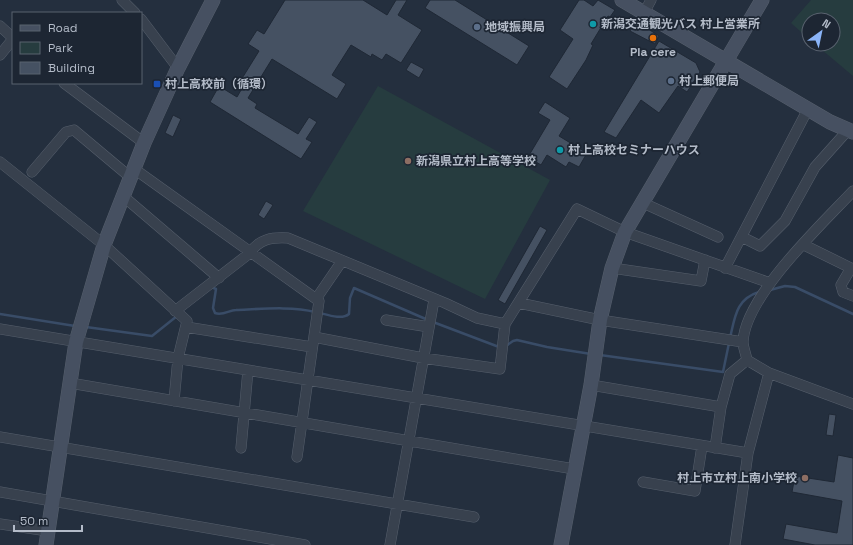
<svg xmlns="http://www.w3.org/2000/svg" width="853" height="545" font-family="'Space Grotesk','Noto Sans JP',sans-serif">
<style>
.green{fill:#263c3f}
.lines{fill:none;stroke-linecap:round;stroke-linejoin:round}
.stream{stroke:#394c67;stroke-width:2.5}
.building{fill:#455162;stroke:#1f2835}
.street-casing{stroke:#565f6c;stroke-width:11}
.secondary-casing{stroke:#565f6c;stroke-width:15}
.street{stroke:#38414e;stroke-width:10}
.secondary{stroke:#465061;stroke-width:14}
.culture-dot{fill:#0f9aa8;stroke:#1d2633;stroke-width:1.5}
.service-dot{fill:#5c6f8a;stroke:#1d2633;stroke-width:1.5}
.food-dot{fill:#e8710a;stroke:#1d2633;stroke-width:1.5}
.transit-dot{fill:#1a4fb4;stroke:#1d2633;stroke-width:1.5}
.education-dot{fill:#8d6e63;stroke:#1d2633;stroke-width:1.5}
.labels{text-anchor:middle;stroke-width:3.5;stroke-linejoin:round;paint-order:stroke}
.poi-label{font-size:12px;font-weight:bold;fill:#b4bcc9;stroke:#1d2633;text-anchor:start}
</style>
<rect width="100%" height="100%" fill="#242f3e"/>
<path class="green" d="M811,0h42v76l-38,-32h18v-24h-24v19l-18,-16z
M378,86l172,94 -65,119 -182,-88z"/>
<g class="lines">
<path class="stream" d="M211,287l5,2 -3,19 2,5c8,3 14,-3 21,-3 24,-1 57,-4 79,2
M770,290l15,-4 10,1 58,27
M320,313c8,2 22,7 29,1l1,-16 4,-10 74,32
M0,314l75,12
M433,322l66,25
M86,327l66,9 25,-20
M730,338c5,-21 6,-39 29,-46
M506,346l7,-5 4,-1 30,7 44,7
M600,355l123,17 6,-29"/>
</g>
<path class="building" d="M285,0h78l24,15 9,-15h11l-9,15 24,15 -21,33 -15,-9 -4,6 -10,-6 -1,3 -20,-12 -19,30 14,9 -9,15 -65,-40 -24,39 9,6 -2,4 43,26 11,-17 8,5 -11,17 6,3 -11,17 -91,-57 9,-16 18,11 8,-14 -4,-3 18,-29 -11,-7 9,-14 7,4z
M430,0h25l74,46 -12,19 -92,-57z
M579,0h5l9,6 5,-6 17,10 -5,7 -2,-1 -17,28 2,1 -7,15 -19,29 -18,-12 24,-38 -13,-9z
M636,21l23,15 -4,8 -25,-13z
M659,41l37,22 4,9 -13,20 -9,-6 -19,27 -18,-13 -25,38 -12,-6z
M411,62l13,7 -5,9 -13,-8z
M545,102l25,16 -11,18 28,17 -8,14 -10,-5 -3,5 -19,-12 -6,10 -13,-8 22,-37 -12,-7z
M173,115l8,4 -8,18 -8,-4z
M266,201l7,4 -9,14 -6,-4z
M540,226l7,4 -42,74 -7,-4z
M829,414l7,1 -3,21 -7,-1z
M838,455l15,3v87h-38l-32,-6 3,-15 51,9 5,-32 -50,-9 3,-16 39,6z"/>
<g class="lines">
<g class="street-casing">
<path id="street" d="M122,0l13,13
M644,13l7,-13
M141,19l37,49
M0,26l13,12
M0,55l13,-16
M64,83l80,60
M0,162l104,83 83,76 -9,37 -4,43
M133,168l186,133 -22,156
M32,172l34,-40 8,-2 56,47
M853,191c-31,33 -108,105 -110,151 0,5 3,12 4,18l22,13 84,31
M123,196l96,82
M641,202l77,35
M742,237l18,9 25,-25 30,-54 33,-37
M804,245l49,24
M612,268l89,13 4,-21
M725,268l83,-159
M851,268l-10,17 2,7 10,4
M316,299l26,-38
M519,303l81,17 143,22
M175,311l75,-58c9,-14 22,-16 38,-15l157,65 32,15 28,6 72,-115 48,23 145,51
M386,320l43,7
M186,327l126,20
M0,329l748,124
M314,337l109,21 77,11 5,-45
M70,383l504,86
M591,385l130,22
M0,437l474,80
M241,448l7,-78
M715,448l6,-41 9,-33 17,-14
M643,482l52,9 7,-45
M0,492l305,53
M0,524l48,7
M390,545l44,-245
M735,545l13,-92 21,-80"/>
</g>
<g class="secondary-casing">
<path id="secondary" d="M622,0l208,122 23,10
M46,545l30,-203 28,-97 40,-102 34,-75 35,-68
M561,545l30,-160 9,-65 12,-52 13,-36 137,-232"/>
</g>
<use href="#street" class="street"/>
<use href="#secondary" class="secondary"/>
</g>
<g class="culture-dot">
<circle cx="593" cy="24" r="4"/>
<circle cx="560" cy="150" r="4"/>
</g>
<g class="service-dot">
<circle cx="477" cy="27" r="4"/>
<circle cx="671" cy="81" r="4"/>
</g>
<circle class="food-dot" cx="653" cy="38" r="4"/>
<rect class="transit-dot" x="153" y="80" width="8" height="8" rx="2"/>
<g class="education-dot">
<circle cx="408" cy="161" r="4"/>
<circle cx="805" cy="478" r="4"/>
</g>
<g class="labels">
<g class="poi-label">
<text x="601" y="28">新潟交通観光バス 村上営業所</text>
<text x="485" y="31">地域振興局</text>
<text x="653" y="56" text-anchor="middle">Pia cere</text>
<text x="679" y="85">村上郵便局</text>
<text x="165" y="88">村上高校前（循環）</text>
<text x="568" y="154">村上高校セミナーハウス</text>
<text x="416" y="165">新潟県立村上高等学校</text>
<text x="797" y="482" text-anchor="end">村上市立村上南小学校</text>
</g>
</g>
<rect x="12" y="12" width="130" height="72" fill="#1d2633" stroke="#59626f"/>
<rect x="20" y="25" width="20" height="6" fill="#465061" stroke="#59626f"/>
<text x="48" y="32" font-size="12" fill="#b4bcc9">Road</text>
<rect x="20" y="42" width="20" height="12" fill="#263c3f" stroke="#59626f"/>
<text x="48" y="52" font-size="12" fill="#b4bcc9">Park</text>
<rect x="20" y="62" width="20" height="12" fill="#455162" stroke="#59626f"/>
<text x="48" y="72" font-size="12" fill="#b4bcc9">Building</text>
<g transform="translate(821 32) rotate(33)"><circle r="19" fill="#1d2633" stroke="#59626f"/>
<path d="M0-3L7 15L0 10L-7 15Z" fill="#8ab4f8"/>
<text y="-6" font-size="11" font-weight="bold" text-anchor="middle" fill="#b4bcc9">N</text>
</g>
<path d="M14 525v6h68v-6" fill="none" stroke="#b4bcc9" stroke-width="2"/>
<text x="20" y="525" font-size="12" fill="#b4bcc9" stroke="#1d2633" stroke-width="3" paint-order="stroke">50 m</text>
</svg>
